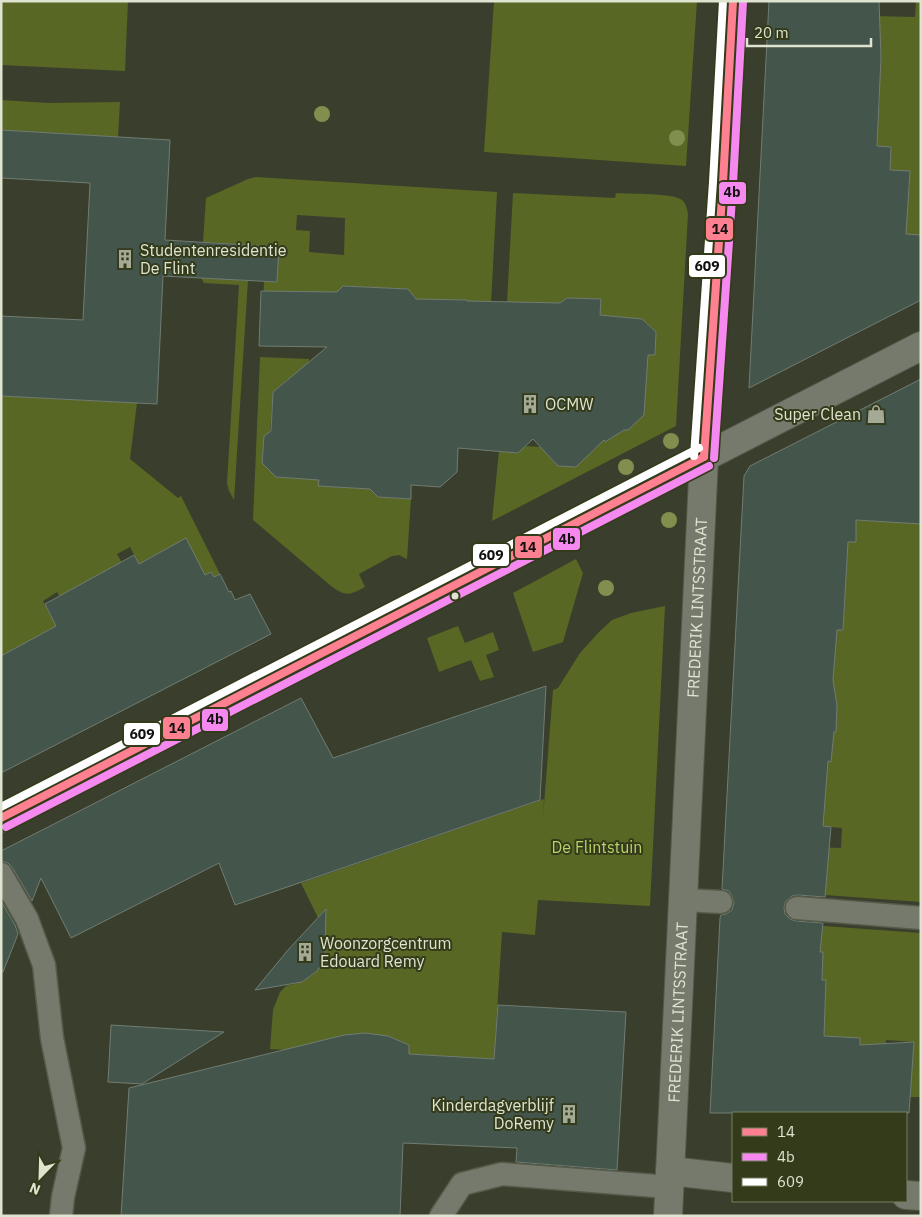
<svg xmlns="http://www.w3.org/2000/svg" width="922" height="1217" font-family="'IBM Plex Sans',sans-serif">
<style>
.green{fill:#586724;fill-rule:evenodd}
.building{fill:#44564b;stroke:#717c72}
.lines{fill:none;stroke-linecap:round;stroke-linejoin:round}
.service-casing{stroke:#565a49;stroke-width:25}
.minor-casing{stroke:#565a49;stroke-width:30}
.service{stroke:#767a6d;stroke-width:22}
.minor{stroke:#767a6d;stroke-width:28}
.bus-1-casing{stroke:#333b1a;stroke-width:11}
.bus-2-casing{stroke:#333b1a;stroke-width:11}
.bus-3-casing{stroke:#333b1a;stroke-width:11}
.bus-1{stroke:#ff8090;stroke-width:8}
.bus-2{stroke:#f589f0;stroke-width:8}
.bus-3{stroke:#fff;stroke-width:8}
.tree{fill:#808f4d}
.bus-dot{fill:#dee4d0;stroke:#333b1a;stroke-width:2}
.labels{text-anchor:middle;stroke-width:4;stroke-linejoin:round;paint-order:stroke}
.poi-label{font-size:16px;fill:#dee4d0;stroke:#333b1a;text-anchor:start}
.street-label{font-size:16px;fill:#dee4d0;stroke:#333b1a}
.park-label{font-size:16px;fill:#bad268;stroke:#333b1a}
.line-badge{stroke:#333b1a;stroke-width:2}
.pale-badge-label{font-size:14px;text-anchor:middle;font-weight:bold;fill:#111}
</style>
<rect width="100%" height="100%" fill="#3a3e2c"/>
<path class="green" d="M1,1h127l-3,70 -124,-6z
M494,1h203l-11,165 -202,-14z
M916,1h5v234l-109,51 81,-97 16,2 1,-20 -20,-1 1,-23 -28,-1 16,-38 1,-19 -39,-23 40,-2 -1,-21 -6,-27 41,1z
M1,100l47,3 72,-1 -2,35 -117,-7z
M256,177l241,15 -6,112 -24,-1 -1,-3 -27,-1 -1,8 -16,-2 -15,-16 -64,-3 -11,12 -69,8 1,-25 13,1 2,-35 -76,-5 3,-44 42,-19zM297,215l48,3 -1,37 -35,-3 1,-21 -14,-1z
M513,193l102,5 1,-5c12,1 58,0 66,7 4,3 5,9 6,14l-12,212 -184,95 7,-70 19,2 7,-7 16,1 14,16 38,-12 47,-97 15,1 1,-23 -14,-13 -42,-3v-17l-33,-1 -13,9 -47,-5z
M201,278l47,2 -14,220 -5,-9 -2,-8 12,-198 -35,-2z
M260,357l49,2 -2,21 -19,-1 -15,13 -3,40 -6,4 -2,27 14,14 43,3v6l31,2 14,-7 14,16 33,2 -4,60 -8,-4 -7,1 -33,18 6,13c-15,8 -19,10 -34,-1l-78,-66z
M1,396l136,7 -7,56 48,39 3,-2 39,78 -6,3 -3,-5 -6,3 -65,-9 -10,-19 -13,7 11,20 -59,40 -12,-22 -14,9 37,70 -79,3z
M921,481v421l-96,-7 3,-31 -13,-17 26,1 1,-20 -22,-2 8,-65 2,1 3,-80 -2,-16 6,-36h6l2,-38 -13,-51 24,1v-22l60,3z
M576,559l7,14 -20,69 -30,10 -20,-59z
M665,606l-15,300 -112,-6 -3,35 -33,-3 -8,127 -85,-5v-9l-21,-9 -64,16 -54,-3 3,-39 7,-18 6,-6 16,-4 9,-6 6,-5 5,-8 3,-8 -2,-27 -22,-45 243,-84 -1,18 10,-127 5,-2 22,-35 19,-21 13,-12 19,-7z
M458,626l7,17 28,-11 6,18 -13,5 8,22 -14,4 -9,-21 -32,12 -12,-34z
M796,924l125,9v164h-11l4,-55 -28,-2 -3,47 -107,-90 46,-17 1,-27 -28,-2z"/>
<path class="building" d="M769,1h110l2,56 -4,89 14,1 -1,23 20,1 -4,63 15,1v65l-172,88z
M1,130l169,10 -5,100 114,7 -2,35 -114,-6 -6,128 -156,-8v-80l82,4 7,-137 -89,-5z
M343,286l65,3 8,10 51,1v1l93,2 7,-5 34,1 -1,16 42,4 14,13 -1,23h-7l-4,60 -16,15h-4l-19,12 -1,-2 -28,27 -18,-1 -25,-27 -15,14 -60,-5 -1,24 -17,15 -29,-2v14l-33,-2 -8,-8 -52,-3 1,-6 -43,-3 -14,-14 2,-27 7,-5 2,-39 54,-45 -68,-1 2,-55 76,1z
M921,379v145l-65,-4v22h-8l-5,88h-6l-4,50 4,25 -1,27h-2l-3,30 -3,-1 -5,65 8,1 -6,70 -27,-2 -6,1 -6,5 -2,6 1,7 5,5 6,2 27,2 -3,29h3l-1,28h4l-2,56 36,2v7l54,-3 -5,71h-199l10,-195 1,-3 5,-1 6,-4 2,-7 -2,-7 -3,-5 -7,-2 22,-413 6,-10z
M186,538l19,37 6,-3 3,5 6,-3 9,18 2,-1 4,9 15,-6 21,40 -270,139v-117l55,-30 -11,-22 89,-49 5,9z
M546,686l-6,114 -305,105 -16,-42 -148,75 -30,-60 -9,23 -20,-34 -4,-4 -7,-2v-10l300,-153 32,60z
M1,901l14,24 3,9 -15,38h-2z
M326,909l-1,46 -3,8 -5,8 -15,11 -47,8 33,-40z
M498,1005l128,7 -9,158 -101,-8 1,-14 -114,-5 -3,73h-279l8,-128 215,-53 21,-2 23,3 21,9v9l85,5z
M111,1025l113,7 -82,52 -34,-2z"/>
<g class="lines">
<g class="service-casing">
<path id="service" d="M1,874l26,45 17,46 8,73 22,110 -11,49 -2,19
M683,900l38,2
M797,908l124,10
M441,1216l21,-32 40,-10 167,13"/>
</g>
<g class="minor-casing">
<g id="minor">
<path d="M1,818l920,-472"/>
<path d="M670,1171l63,7"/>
<path d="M906,1195l15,1"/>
<path id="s1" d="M668,1216l36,-759 19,-274 10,-182"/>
</g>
</g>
<use href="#service" class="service"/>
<use href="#minor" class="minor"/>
<g class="bus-1-casing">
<path id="bus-1" d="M704,457l19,-274 10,-182
M1,818l703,-361"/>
</g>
<g class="bus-2-casing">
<path id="bus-2" d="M714,458l19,-274 10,-182
M6,827l703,-361"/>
</g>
<g class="bus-3-casing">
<path id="bus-3" d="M694,456l19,-274 10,-181
M1,807l698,-359"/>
</g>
<use href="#bus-1" class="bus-1"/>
<use href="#bus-2" class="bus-2"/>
<use href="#bus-3" class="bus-3"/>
</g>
<g class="tree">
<circle cx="322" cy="114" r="8"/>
<circle cx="677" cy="138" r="8"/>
<circle cx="671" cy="441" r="8"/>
<circle cx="626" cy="467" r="8"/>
<circle cx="669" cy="520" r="8"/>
<circle cx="606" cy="588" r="8"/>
</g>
<defs>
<g id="building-bare" transform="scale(1.5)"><path d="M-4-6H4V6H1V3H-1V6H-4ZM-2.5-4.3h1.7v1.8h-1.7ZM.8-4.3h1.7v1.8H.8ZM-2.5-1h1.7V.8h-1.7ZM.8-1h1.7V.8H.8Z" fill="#a5aa97" stroke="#333b1a" stroke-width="2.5" paint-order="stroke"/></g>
<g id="shop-bare" transform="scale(1.5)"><path d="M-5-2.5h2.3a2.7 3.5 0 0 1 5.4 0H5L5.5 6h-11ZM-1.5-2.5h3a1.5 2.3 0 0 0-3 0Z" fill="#a5aa97" stroke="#333b1a" stroke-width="2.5" paint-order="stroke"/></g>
</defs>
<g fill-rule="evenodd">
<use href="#building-bare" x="125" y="259"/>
<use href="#building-bare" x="530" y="404"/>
<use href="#shop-bare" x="876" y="414"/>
<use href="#building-bare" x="305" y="952"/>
<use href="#building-bare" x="569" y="1114"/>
</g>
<circle class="bus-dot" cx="455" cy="596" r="4.5"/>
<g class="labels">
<g class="poi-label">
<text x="140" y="256">Studentenresidentie<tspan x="140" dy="18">De Flint</tspan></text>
<text x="545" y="410">OCMW</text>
<text x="861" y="420" text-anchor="end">Super Clean</text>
<text x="320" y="949">Woonzorgcentrum<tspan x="320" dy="18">Edouard Remy</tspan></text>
<text x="554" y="1111" text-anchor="end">Kinderdagverblijf<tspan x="554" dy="18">DoRemy</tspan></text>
</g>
<g class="street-label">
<text dy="6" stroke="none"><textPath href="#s1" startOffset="609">FREDERIK LINTSSTRAAT</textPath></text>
<text dy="6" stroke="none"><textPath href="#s1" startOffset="204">FREDERIK LINTSSTRAAT</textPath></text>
</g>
<g class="park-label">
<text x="597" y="853">De Flintstuin</text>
</g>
</g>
<g class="line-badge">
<rect x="718" y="181" width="29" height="24" rx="5" fill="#f589f0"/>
<rect x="705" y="217" width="29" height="24" rx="5" fill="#ff8090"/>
<rect x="688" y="254" width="38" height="24" rx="5" fill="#fff"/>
<rect x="552" y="527" width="29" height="24" rx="5" fill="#f589f0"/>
<rect x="514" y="535" width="29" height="24" rx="5" fill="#ff8090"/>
<rect x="472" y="543" width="38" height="24" rx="5" fill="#fff"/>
<rect x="201" y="708" width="28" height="24" rx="5" fill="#f589f0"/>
<rect x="162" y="716" width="29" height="24" rx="5" fill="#ff8090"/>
<rect x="123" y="722" width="38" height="24" rx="5" fill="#fff"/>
</g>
<g class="pale-badge-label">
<text x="732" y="197">4b</text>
<text x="720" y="234">14</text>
<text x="707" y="271">609</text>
<text x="567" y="544">4b</text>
<text x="528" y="552">14</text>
<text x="491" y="560">609</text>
<text x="215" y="724">4b</text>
<text x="177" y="733">14</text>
<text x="142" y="739">609</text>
</g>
<rect width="922" height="1217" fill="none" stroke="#dee4d0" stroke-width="5"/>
<rect x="732" y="1112" width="175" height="90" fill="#333b1a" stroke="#777f63"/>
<rect x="742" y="1128" width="25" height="8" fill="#ff8090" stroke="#777f63"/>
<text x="777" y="1137" font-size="15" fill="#dee4d0">14</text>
<rect x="742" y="1153" width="25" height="8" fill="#f589f0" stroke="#777f63"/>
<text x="777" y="1162" font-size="15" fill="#dee4d0">4b</text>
<rect x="742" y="1178" width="25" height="8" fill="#ffffff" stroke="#777f63"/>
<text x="777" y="1187" font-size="15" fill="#dee4d0">609</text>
<g transform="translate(40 1177) rotate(203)" stroke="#333b1a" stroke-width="4" paint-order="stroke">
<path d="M0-4L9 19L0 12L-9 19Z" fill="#dee4d0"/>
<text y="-8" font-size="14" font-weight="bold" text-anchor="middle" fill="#dee4d0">N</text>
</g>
<path d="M747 38v8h124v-8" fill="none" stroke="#dee4d0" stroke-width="2.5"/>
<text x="754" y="38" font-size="15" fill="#dee4d0" stroke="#333b1a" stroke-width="4" paint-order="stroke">20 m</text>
</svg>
